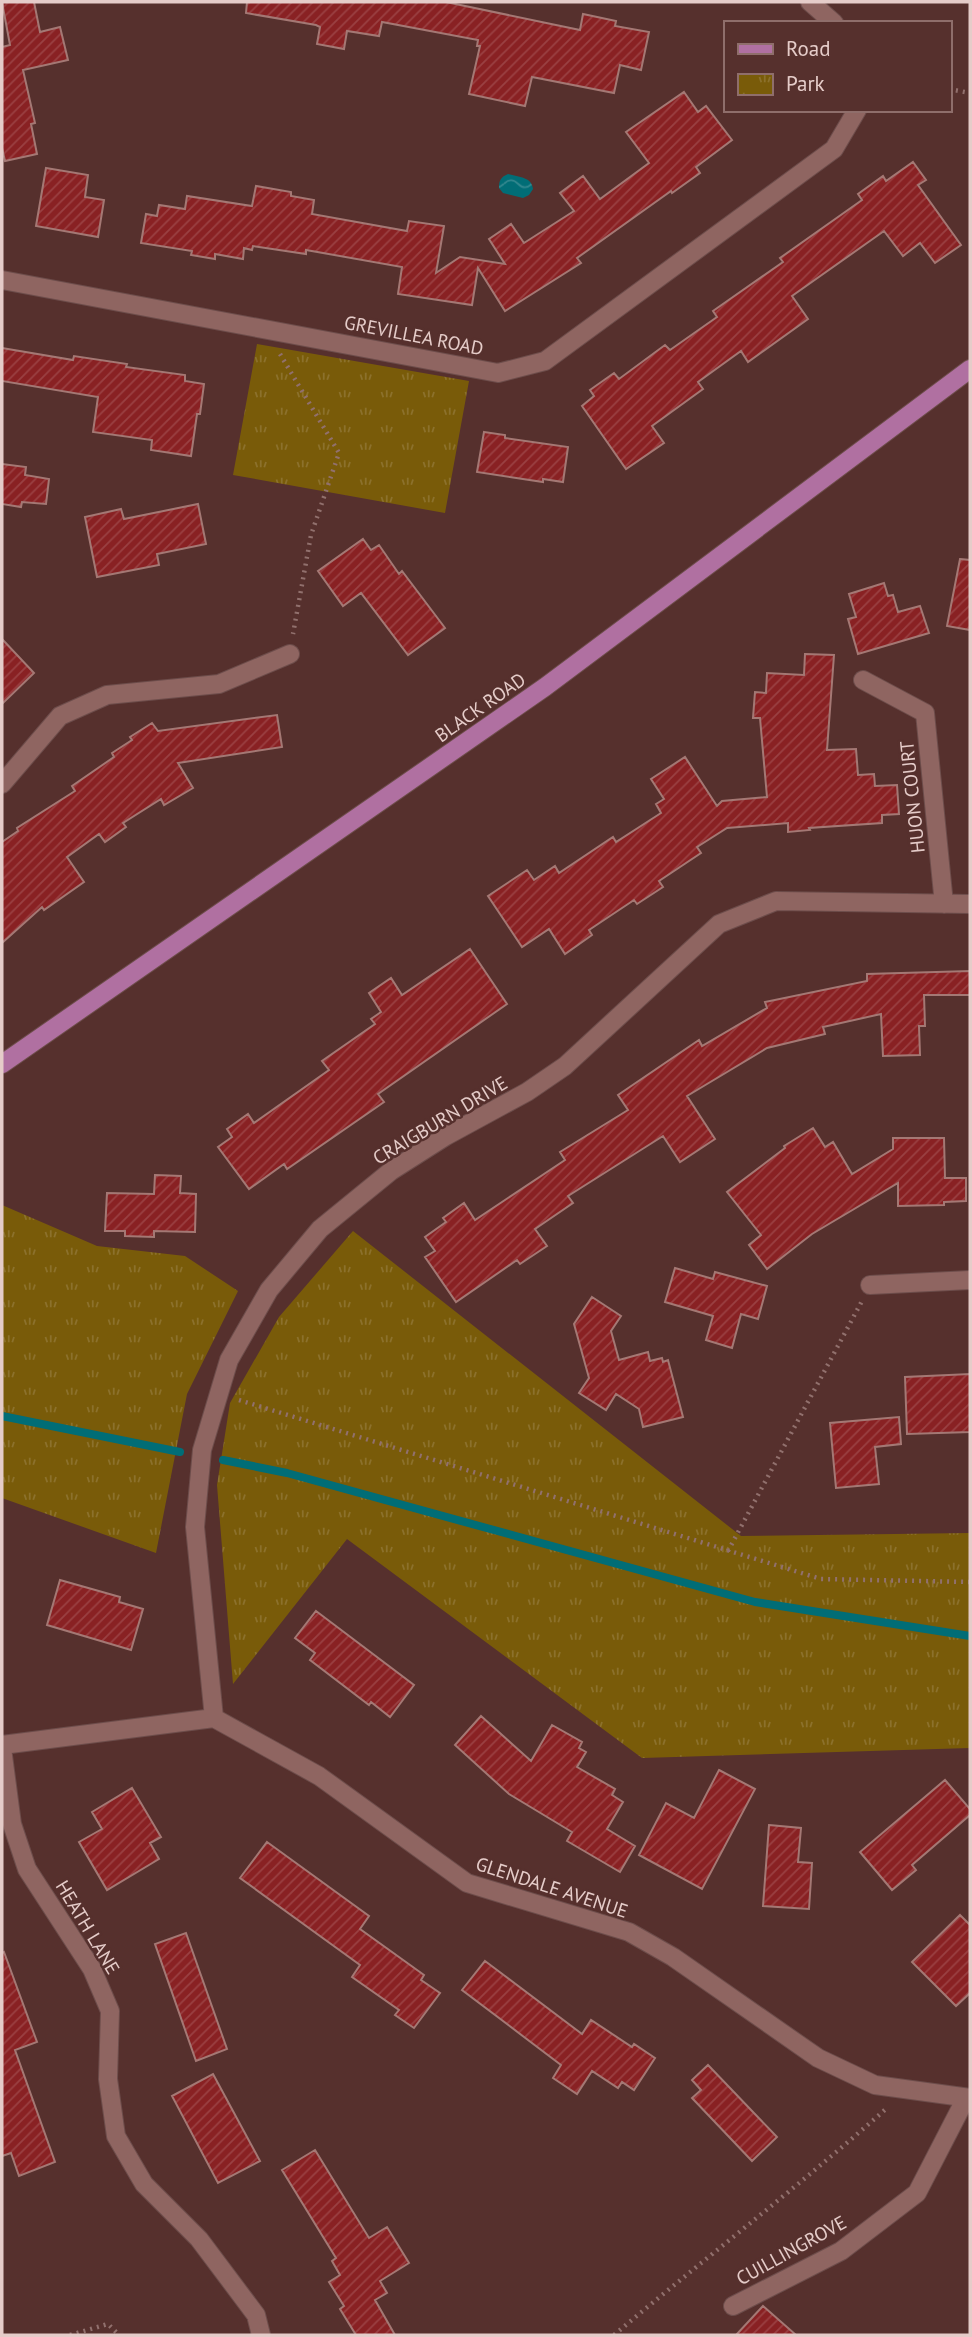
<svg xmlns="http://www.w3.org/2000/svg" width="972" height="2337" font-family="'PT Sans',sans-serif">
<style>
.park{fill:url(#park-tufts)}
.water{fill:url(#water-waves)}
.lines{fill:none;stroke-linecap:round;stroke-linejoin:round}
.stream{stroke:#016d76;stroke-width:8}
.building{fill:url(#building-hatch);stroke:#a47874;stroke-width:2}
.minor-casing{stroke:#6d4d4b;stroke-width:20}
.major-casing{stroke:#6d4d4b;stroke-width:20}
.path{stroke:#91706d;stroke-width:4.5;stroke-dasharray:2 5;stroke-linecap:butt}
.minor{stroke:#8f6561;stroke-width:18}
.major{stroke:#b070a1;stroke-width:18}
.labels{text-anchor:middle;stroke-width:5;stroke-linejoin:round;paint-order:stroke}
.street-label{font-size:19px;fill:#e5ccc9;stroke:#56302d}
</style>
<defs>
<pattern id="park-tufts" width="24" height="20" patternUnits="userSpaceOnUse" patternTransform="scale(1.75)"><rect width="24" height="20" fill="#795b09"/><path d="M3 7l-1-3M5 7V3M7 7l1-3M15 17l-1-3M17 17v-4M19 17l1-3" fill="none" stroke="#8c712c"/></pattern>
<pattern id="water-waves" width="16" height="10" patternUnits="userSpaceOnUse" patternTransform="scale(1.75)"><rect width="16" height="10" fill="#016d76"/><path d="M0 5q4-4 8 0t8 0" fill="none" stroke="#32878e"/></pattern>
<pattern id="building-hatch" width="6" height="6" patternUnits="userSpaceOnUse" patternTransform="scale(1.75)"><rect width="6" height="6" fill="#892123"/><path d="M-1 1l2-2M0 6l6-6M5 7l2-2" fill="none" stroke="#9a4042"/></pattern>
</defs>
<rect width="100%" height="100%" fill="#56302d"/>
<path class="park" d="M257,344l212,37 -24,132 -212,-38z
M2,1205l95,41 88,10 53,35 -51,103 -31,159 -154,-55z
M353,1231l388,305 229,-3v215l-328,10 -295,-219 -114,145 -16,-199 13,-82 49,-86z"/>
<path class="water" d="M508,174c11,3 24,3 25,15l-4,6 -6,3 -20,-5 -4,-5c0,-8 2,-11 9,-14z"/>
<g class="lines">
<path class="stream" d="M2,1416l178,36
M223,1460l64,13 468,129 215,34"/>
</g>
<path class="building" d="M2,2h32l6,30 20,-5 8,33 -45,10 12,53 -4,1 6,30 -32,7 -3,-13v-101l8,-2z
M247,2h199l134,28 3,-16 33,7 -1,5 34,6 -8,38 -21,-5 -6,28 -82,-16 -7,29 -56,-12 11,-48h-3l1,-6 -96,-18 -3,14 -32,-5 -3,18 -27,-5 3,-17 -4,-2 -70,-12z
M684,92l14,20 8,-6 26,34 -36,27 4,6 -28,20 -1,-2 -94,67 4,5 -76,48 -27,-43 -6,37 -74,-11 4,-27 -96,-17v4l-53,-8 -1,4 -8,-2 -1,11 -28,-5v5l-24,-4 1,-4 -51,-8 5,-29 11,2 2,-11 26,4 2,-13 65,10 4,-20 35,6v4l23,4 -2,14 95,17 2,-10 35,5 -8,47 24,-16 45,7 -16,-25 22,-15 13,19 50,-32 -14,-18 23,-17 17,23 49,-36 -23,-31z
M913,162l13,18 -8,5 43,60 -26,18 -15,-20 -17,13 -19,-25 -92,65 16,23 -60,43 -7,-11 -43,31 5,7 -51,37 12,17 -38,26 -44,-63 12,-10 -4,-6 24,-17 5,6 46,-34 5,5 47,-33 -4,-6 70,-49 -3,-4 82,-58 -4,-6 25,-18 3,5z
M46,168l42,7 -3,22 19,3 -6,37 -62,-11z
M2,348l71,12 1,-4 53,8 -1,3 59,8v6l19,3 -4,30h-3l-6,42 -40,-6 1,-10 -59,-8 5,-35 -96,-16z
M484,432l21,3v3l63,9 -5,35 -20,-3v3l-66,-10z
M2,464l24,3 -1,8 24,4 -3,25 -24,-2 -1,5 -19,-3z
M198,504l8,40 -49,10 2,11 -62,12 -12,-60 36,-8 3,10z
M363,539l8,11 8,-5 20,29 3,-3 43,57 -37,27 -47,-62 -18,13 -25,-35z
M960,559l10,1v70l-23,-4z
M884,583l4,13 5,-1 5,17 22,-6 9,27 -71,21 -10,-35 8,-2 -7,-23z
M2,639l32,34 -32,31z
M805,654l29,1 -7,95 29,-1 2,26 16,-1 1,12 22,-1 2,29 -17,1v8l-73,5 1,2 -22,2v-9l-61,5 -30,19 4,6 -42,28 4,6 -26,17 -3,-4 -45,30 3,5 -27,19 -16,-25 -27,18 -34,-51 39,-26 7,10 21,-14 4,7 54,-36 3,5 45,-29 -5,-9 8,-5 -13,-20 34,-22 32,49 5,-5 45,-4 -7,-79h-7l2,-26 11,1 1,-20 37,2z
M277,715l5,32 -104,16 15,25 -29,17 -3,-6 -38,24 3,4 -21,15 -6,-8 -32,23 17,25 -40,28 -2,-3 -40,36v-101l16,-11 -1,-3 58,-37 -3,-5 42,-29 -2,-4 20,-13 -2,-3 22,-14 6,8z
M470,949l37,55 -129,90 6,8 -97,67 -3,-5 -35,25 -31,-42 14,-10 -5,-8 21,-15 6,9 75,-53 -7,-9 53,-37 -4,-5 10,-7 -12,-19 22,-15 11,17z
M970,971v24h-46l1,31h-6l1,29 -37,1 -2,-42 -58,13 2,7 -58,14 -80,48 28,43 -35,23 -17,-26 -95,60 5,7 -38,26 12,17 -27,18 -3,-4 -61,42 -31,-45 10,-6 -10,-14 21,-15 -3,-4 21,-15 11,17 90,-60 -5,-8 68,-42 -10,-15 81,-55 3,6 65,-38 -2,-6 102,-21v-7z
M813,1128l12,19 8,-5 19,32 41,-25v-11h51l1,40h21v23l-22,1v3l-46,1v-23l-86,51 -45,35 -18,-24 12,-10 -34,-43 58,-44 -1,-2z
M155,1175l26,1 -1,17 16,1 -1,38 -41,-1v6l-29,-1v-5h-20l2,-38 47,1z
M675,1268l38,11 2,-7 52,14 -9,33 -17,-5 -9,34 -26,-8 7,-24 -48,-14z
M592,1297l29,19 -10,15 8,29 29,-8 2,9 12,-3 1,4 5,-2 15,57 -40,10 -4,-18 -23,-15 -10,16 -27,-17 10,-15 -15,-54z
M970,1374v58l-63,2 -2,-57z
M899,1417l2,27 -26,3 4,37 -43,4 -6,-65z
M60,1580l60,17 -1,5 24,7 -12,41 -84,-25z
M316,1611l98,74 -24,32 -19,-15 -2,3 -59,-45 5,-7 -20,-15z
M481,1716l50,45 21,-36 30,17 -3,6 7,4 -9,15 38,22 -3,6 11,7 -16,27 28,17 -15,26 -53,-31 5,-9 -63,-38 -54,-49z
M719,1770l36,19 -53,100 -63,-34 27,-52 28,15z
M945,1780l25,29v6l-58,50 4,5 -24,20 -32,-38z
M132,1788l29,49 -11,6 9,16 -52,31 -28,-48 23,-13 -10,-17z
M769,1825l32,3 -3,34 14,1 -3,46 -46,-3z
M267,1842l102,74 -9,13 64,46 -3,5 19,13 -26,35 -19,-13 4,-5 -47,-33 8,-12 -120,-87z
M960,1915l10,10v68l-14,13 -44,-44z
M186,1933l41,116 -31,12 -41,-117z
M4,1952l33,90 -22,8 40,112 -36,14 -8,-23 -9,3v-203z
M485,1961l97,73 9,-14 41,27 2,-3 21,14 -21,32 -12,-8 -4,6 -26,-17 -15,23 -24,-16 8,-13 -99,-75z
M708,2065l69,72 -25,24 -60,-63 9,-8 -9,-10z
M213,2074l47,87 -42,22 -46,-87z
M315,2150l54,88 18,-11 22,36 -29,18 7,12 -12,7 20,35h-39l-16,-26 4,-3 -15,-24 11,-7 -8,-14 4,-3 -54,-88z
M763,2306l33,29h-60z"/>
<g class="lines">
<g class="minor-casing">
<path id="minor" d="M810,2l24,21
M2,280l496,93 47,-12 289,-212 23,-39
M863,680l62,33 19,191
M2,784l58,-68 47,-21 112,-11 71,-30
M870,1285l100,-5
M214,1718l-19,-191 7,-77 27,-90 40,-70 51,-61 71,-58 55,-35 81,-44 38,-26 154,-142 57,-23 194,3
M2,1745l212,-27 105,58 148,107 162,49 44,25 145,101 57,27 95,13
M2,1748l10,76 15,45 65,100 18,42 -2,68 8,57 28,48 55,55 57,76 5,20
M733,2306l108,-55 76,-58 49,-95"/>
</g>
<g class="major-casing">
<path id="major" d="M2,1064l543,-377 425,-318"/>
</g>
<path class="path" d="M949,89l21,4
M280,354l59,99 -28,82 -18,99
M239,1400l582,179 149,3
M728,1551l134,-250
M70,2335l38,-11 11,11
M614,2335c90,-76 184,-148 273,-227"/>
<use href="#minor" class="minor"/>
<use href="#major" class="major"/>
</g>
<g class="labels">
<g class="street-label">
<text transform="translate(414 335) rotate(11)" y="7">GREVILLEA ROAD</text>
<text transform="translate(480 707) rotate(-35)" y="7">BLACK ROAD</text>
<text transform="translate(912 797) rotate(-96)" y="7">HUON COURT</text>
<text transform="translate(440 1120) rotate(-31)" y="7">CRAIGBURN DRIVE</text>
<text transform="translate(552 1887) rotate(18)" y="7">GLENDALE AVENUE</text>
<text transform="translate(88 1927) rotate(59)" y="7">HEATH LANE</text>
<text transform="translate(791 2250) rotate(-29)" y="7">CUILLINGROVE</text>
</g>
</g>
<rect width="972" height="2337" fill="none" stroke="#e5ccc9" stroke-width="7"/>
<rect x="724" y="21" width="228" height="91" fill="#56302d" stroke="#8f6e6b" stroke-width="2"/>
<rect x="738" y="44" width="35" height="10" fill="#b070a1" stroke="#8f6e6b" stroke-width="2"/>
<text x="786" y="56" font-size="21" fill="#e5ccc9">Road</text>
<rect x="738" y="74" width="35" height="21" fill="url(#park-tufts)" stroke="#8f6e6b" stroke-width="2"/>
<text x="786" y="91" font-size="21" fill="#e5ccc9">Park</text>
</svg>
